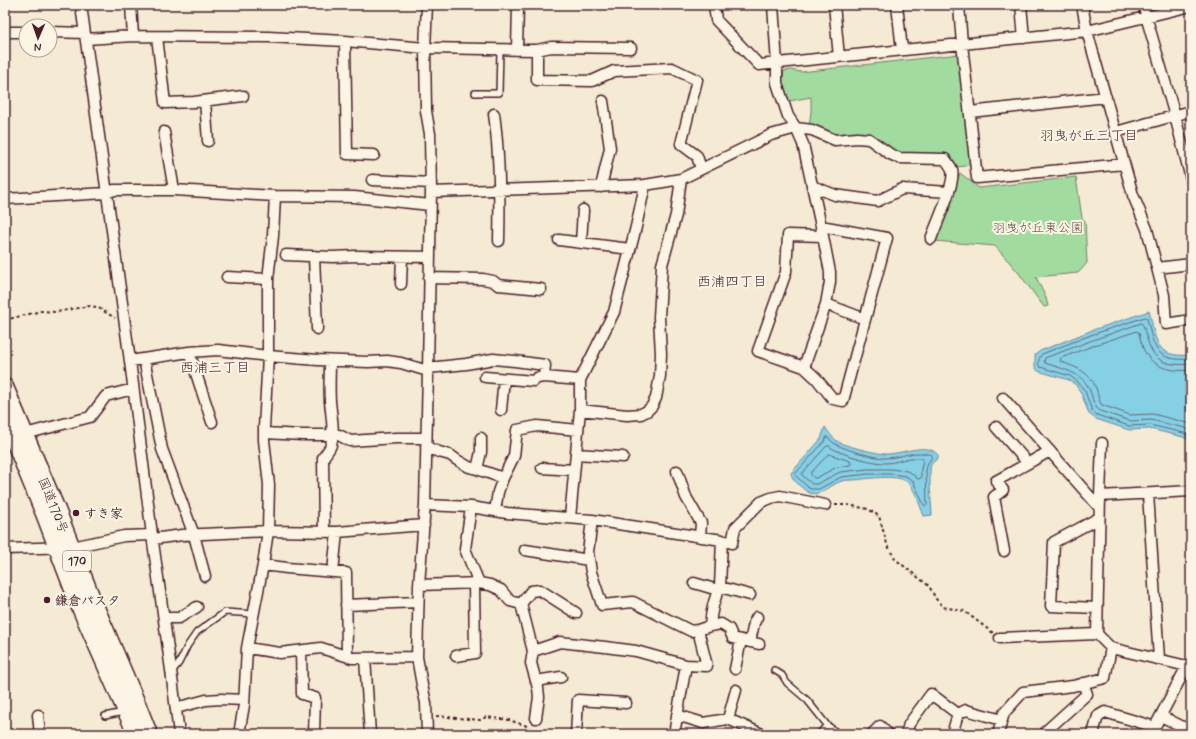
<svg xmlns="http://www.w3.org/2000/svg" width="1196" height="739" font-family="Mynerve,'Klee One',sans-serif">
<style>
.green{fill:#a1dba0;stroke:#767d66}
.water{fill:#86d0e6;stroke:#6e899b}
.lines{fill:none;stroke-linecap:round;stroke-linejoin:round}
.shore{stroke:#626676;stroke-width:1}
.service-casing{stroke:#4a1f2b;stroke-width:8}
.minor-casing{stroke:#4a1f2b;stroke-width:13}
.trunk-casing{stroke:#4a1f2b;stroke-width:19}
.path{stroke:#4a1f2b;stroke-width:2;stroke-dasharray:3 3;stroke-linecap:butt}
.service{stroke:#fcf5e5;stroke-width:5}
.minor{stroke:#fcf5e5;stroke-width:10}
.trunk{stroke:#fcf5e5;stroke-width:16}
.poi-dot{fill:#4a1f2b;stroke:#fcf5e5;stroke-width:1.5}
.labels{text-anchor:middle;stroke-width:4;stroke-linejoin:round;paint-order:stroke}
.shield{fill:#fcf5e5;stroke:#7f5f63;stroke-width:1}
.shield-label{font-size:12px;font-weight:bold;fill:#4a1f2b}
.park-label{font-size:13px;fill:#604e48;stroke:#fcf5e5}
.street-label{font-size:13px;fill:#4a1f2b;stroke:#fcf5e5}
.poi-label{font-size:13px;font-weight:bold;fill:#4a1f2b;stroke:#fcf5e5;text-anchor:start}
.neighbourhood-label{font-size:14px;fill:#4a1f2b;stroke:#fcf5e5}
</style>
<rect width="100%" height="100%" fill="#f5ead4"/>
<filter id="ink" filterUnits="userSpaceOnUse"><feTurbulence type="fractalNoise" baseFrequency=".025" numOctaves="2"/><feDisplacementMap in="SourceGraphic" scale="8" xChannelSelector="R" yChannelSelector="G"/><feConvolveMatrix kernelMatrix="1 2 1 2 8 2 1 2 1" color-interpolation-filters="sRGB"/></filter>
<g filter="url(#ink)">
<path class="green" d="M960,54l11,111 -13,2 -11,-12 -48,-1 -28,-17h-35l-27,-11 2,-14v-15l-22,4 -7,-20 2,-10 7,-1 10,2z
M960,173l19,15 97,-11 6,41 3,3 2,42 -9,10 -42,4 10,21 2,8 -4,1 -26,-35 -23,-26 -61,-5z"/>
<path class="water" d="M1149,311c8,30 5,47 42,44v86l-8,-4 -33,-8 -21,1 -33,-11 -7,-5 -8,-21 -5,-8 -7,-5 -31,-9 -3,-4v-12l5,-4 50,-20z
M825,427c3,4 7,11 12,14 7,5 38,12 48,13 15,1 42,-13 53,1v3l-7,6 -1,7v15l2,29 -8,1c-4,-9 -10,-31 -18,-35 -10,-7 -40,-2 -52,-1 -4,0 -8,0 -12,1 -16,5 -24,22 -41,6 -5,-5 -9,-8 -10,-14l30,-34z"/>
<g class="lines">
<path class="shore" d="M1191,359c-36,3 -37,-11 -44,-41l-2,-1 -54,18 -49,19c-3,3 -5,10 -2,13l30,9 8,6 7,9 7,20 5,4 32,11 21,-1 34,8 7,4
M1191,364c-35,3 -40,-8 -48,-39l-2,-2 -48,17 -48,18 -1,3 1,2c17,6 38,9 45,28 3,7 3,15 10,20l30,10 21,-1 34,8 6,3
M1191,370c-20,2 -40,-2 -48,-22 -2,-5 -3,-10 -4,-15l-2,-2 -42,14 -34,13 -1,2 1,2c15,5 29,10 35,26 2,6 2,12 6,17l28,10 23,-1 38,10
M827,437c3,2 4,4 7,6 8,6 41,15 51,15 17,0 29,-9 47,-3v2l-4,6 -2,7 1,35 -2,1 -1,-1 -11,-24 -7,-5 -15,-2h-22l-28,3 -22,12h-9l-14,-13 -1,-2 29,-32z
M827,446h2c9,8 44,17 56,17 9,0 16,-3 25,-5 4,0 8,0 12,0l1,2 -2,9v9l-3,1 -7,-6 -4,-2 -16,-2h-23l-28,3 -23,12h-5l-9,-8 -1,-2z
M829,454l21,7 1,3 -1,1 -13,2 -21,11h-2l-3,-3v-2z"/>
<g class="service-casing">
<path id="service" d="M475,93h24l1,-43
M171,670l4,-2 4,-5 9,-18 9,-13 28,-20 29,2
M774,670l8,5 5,8 20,17 20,25 8,6
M105,716l18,-4
M819,734l8,-9"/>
</g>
<g class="minor-casing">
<path id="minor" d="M81,5l49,356 22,174 19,135 8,64
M131,5l2,31
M427,5l-2,43 1,63 4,23 1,58 -3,179 -3,134 -6,80 -2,72 5,28 4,18 1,31
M714,5l2,15 43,45 328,-34 104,-25
M834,5l5,52
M897,5l5,45
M959,5l3,39 15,134 147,-14
M1021,5l3,33
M1082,5l5,26 46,164 14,34 17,66 2,29 25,-4
M1144,5l2,11 29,100 16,63
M5,32h21
M50,32l35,1
M157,37l8,66 29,-1 49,-6
M86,39l47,-3 135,1 77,4 80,7 112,2 14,-3 80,1
M345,41l2,113 27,1
M517,50l1,-45
M537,50v30l55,1 22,-10 58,-3 25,12 -16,64 16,12 4,13
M205,101l3,40
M970,112l136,-15
M494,114c6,43 6,85 5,127
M164,132l10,58
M1116,132l75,-21
M372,180l59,3
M812,186l23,9 43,6 24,-12 47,3
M601,187l9,-39 -7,-47
M431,192l214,-7 36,-6 90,-44 25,-7 -8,-12 -11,-33v-19l-4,-59
M5,199l101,-6 8,-3h60l101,6 79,1 76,8
M821,226l66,12 -44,163 -10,-2 -17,-21 -12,-11 -46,-16 28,-79 2,-37 35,1
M559,240l71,9
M581,243l2,-33
M286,255l47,2 23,-1 74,1
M314,256l3,73
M1157,268l34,-4
M227,277l41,2
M429,278l54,1 10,2 5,4 43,4
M401,284l1,-27
M826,304l39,15
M189,352l23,70
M144,359l18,90 32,86 11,41
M130,361l59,-9 29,-2 50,6 50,4 50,2 19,-1 14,2 27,8
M804,367l22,-63 4,-22v-10l-9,-46 -18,-82 -7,-16 16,2 23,10 22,-2 12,1 21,15 9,4 46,1c3,4 6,7 7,11 4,13 -16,54 -21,69
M428,368l38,-4 27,-5 22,2 30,4 -1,12 36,3
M485,377l49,4 3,-3 7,-1
M1003,398l96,109
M501,410l3,-31
M580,410v-30l34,-68 22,-85 9,-42
M996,427l32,36
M265,433l37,2h37l11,6 46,-3h30
M25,434l65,-17 16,-21 27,-7
M426,447l13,5 11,3 7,5 12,7 8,2 4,-17v-14
M576,454l47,3
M542,468l32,2
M477,469l26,9
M677,471l9,26 15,26 -1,14
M1191,491l-91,5 -3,138 14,14 80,19
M1148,494l11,165
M1100,496l2,-53
M425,505l46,2 36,6 85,7 130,20 10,3 3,-15 26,-26 10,-4 9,-2 45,9
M471,507l-6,42 14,34
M495,511l3,-19 5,-14 11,-22 3,-26 20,-4 41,4
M570,518l10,-108 47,5 14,-1 6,-3 5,-5 4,-8 4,-22 1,-22 -2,-37 3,-52 14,-50 5,-36
M324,532l-1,-74c2,-4 7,-9 8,-13 4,-14 0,-30 -1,-44 -1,-13 0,-27 0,-40
M153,539l29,-4 86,-4 69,1 87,-7
M5,549l67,-2 52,-11 28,-1
M525,550l64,10
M1004,551l-10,-54 9,-7 -7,-9 54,-30
M263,565l24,3 59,5 1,83
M333,572l4,-40
M694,583l24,7
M419,585l60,-2 11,2 11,5 9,11 11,3 12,47 27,-9 45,5 31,4 50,14 21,1 -9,-36 -7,1 -58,-29 -31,3 -11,-33 -3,-20 4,-32
M720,587l30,8
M521,604l10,-13 9,-1 36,23
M346,605l72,-3
M1097,608l-46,-2 3,-64 45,-24
M164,618h15l18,-11
M710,626l11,-2 8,5 4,9 26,6
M698,630l12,-4c1,-13 4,-28 10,-39l2,-47
M1000,638l97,-4
M750,642l4,-19 3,-6
M247,648l33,5 41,-5 31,10 65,-1
M301,651l1,43 13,4 -1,36
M533,651l-2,12 7,25 1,9 -3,21
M456,656l19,-3 -1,-70
M365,658l5,76
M735,669l6,-29
M536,681l25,-4
M176,708l30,-8 15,-1 23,1
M38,715l2,19
M677,715l26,8 25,-4 34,15
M1161,716l30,15
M728,719l8,-29
M239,734l5,-29 3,-57 16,-83 5,-34 1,-46 -5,-45v-12l4,-72v-77l5,-43 2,-40
M576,734l2,-34 48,3
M674,734l12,-69
M872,734l8,-8 8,8
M906,734l3,-10 22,-30 27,20
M952,734l6,-20 8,-4 36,10
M998,734l6,-21 19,-21 50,-6 32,-8 6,-30
M1045,734l1,-3 41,-37 -4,-11
M1093,734l5,-18 7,-4 50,15
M1151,734l36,-68"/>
</g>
<g class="trunk-casing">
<path id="trunk" d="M5,387l52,123 34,86 47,110 11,28
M5,419l40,97 33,87 58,131"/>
</g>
<path class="path" d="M5,320l36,-9 15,1 34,-6 7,1 18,11
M835,505h13l20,4 11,7 8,28 8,15 34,27 7,13 7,8 21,4 29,22
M436,716l44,4 6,-3 23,3 18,6 11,8"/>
<use href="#service" class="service"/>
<use href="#minor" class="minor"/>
<use href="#trunk" class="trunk"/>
</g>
</g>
<g class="poi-dot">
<circle cx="76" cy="513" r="4"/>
<circle cx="47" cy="600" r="4"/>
</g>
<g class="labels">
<rect class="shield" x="63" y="551" width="28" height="20" rx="3"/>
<g class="shield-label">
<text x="77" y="565">170</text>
</g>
<g class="park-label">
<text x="1038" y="232">羽曳が丘東公園</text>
</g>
<g class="street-label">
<text transform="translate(54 505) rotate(68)" y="5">国道170号</text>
</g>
<g class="poi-label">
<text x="84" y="518">すき家</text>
<text x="55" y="605">鎌倉パスタ</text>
</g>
<g class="neighbourhood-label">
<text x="1089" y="140">羽曳が丘三丁目</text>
<text x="732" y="286">西浦四丁目</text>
<text x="215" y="372">西浦三丁目</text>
</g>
</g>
<rect width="1196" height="739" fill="none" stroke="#fcf5e5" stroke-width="20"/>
<rect x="10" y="10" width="1176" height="719" fill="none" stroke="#4a1f2b" stroke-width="1.5" filter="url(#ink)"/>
<g transform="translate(38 38) rotate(182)"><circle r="19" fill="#fcf5e5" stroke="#b59f9b"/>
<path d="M0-3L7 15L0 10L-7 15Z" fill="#4a1f2b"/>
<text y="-6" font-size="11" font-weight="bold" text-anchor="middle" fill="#4a1f2b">N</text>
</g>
</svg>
